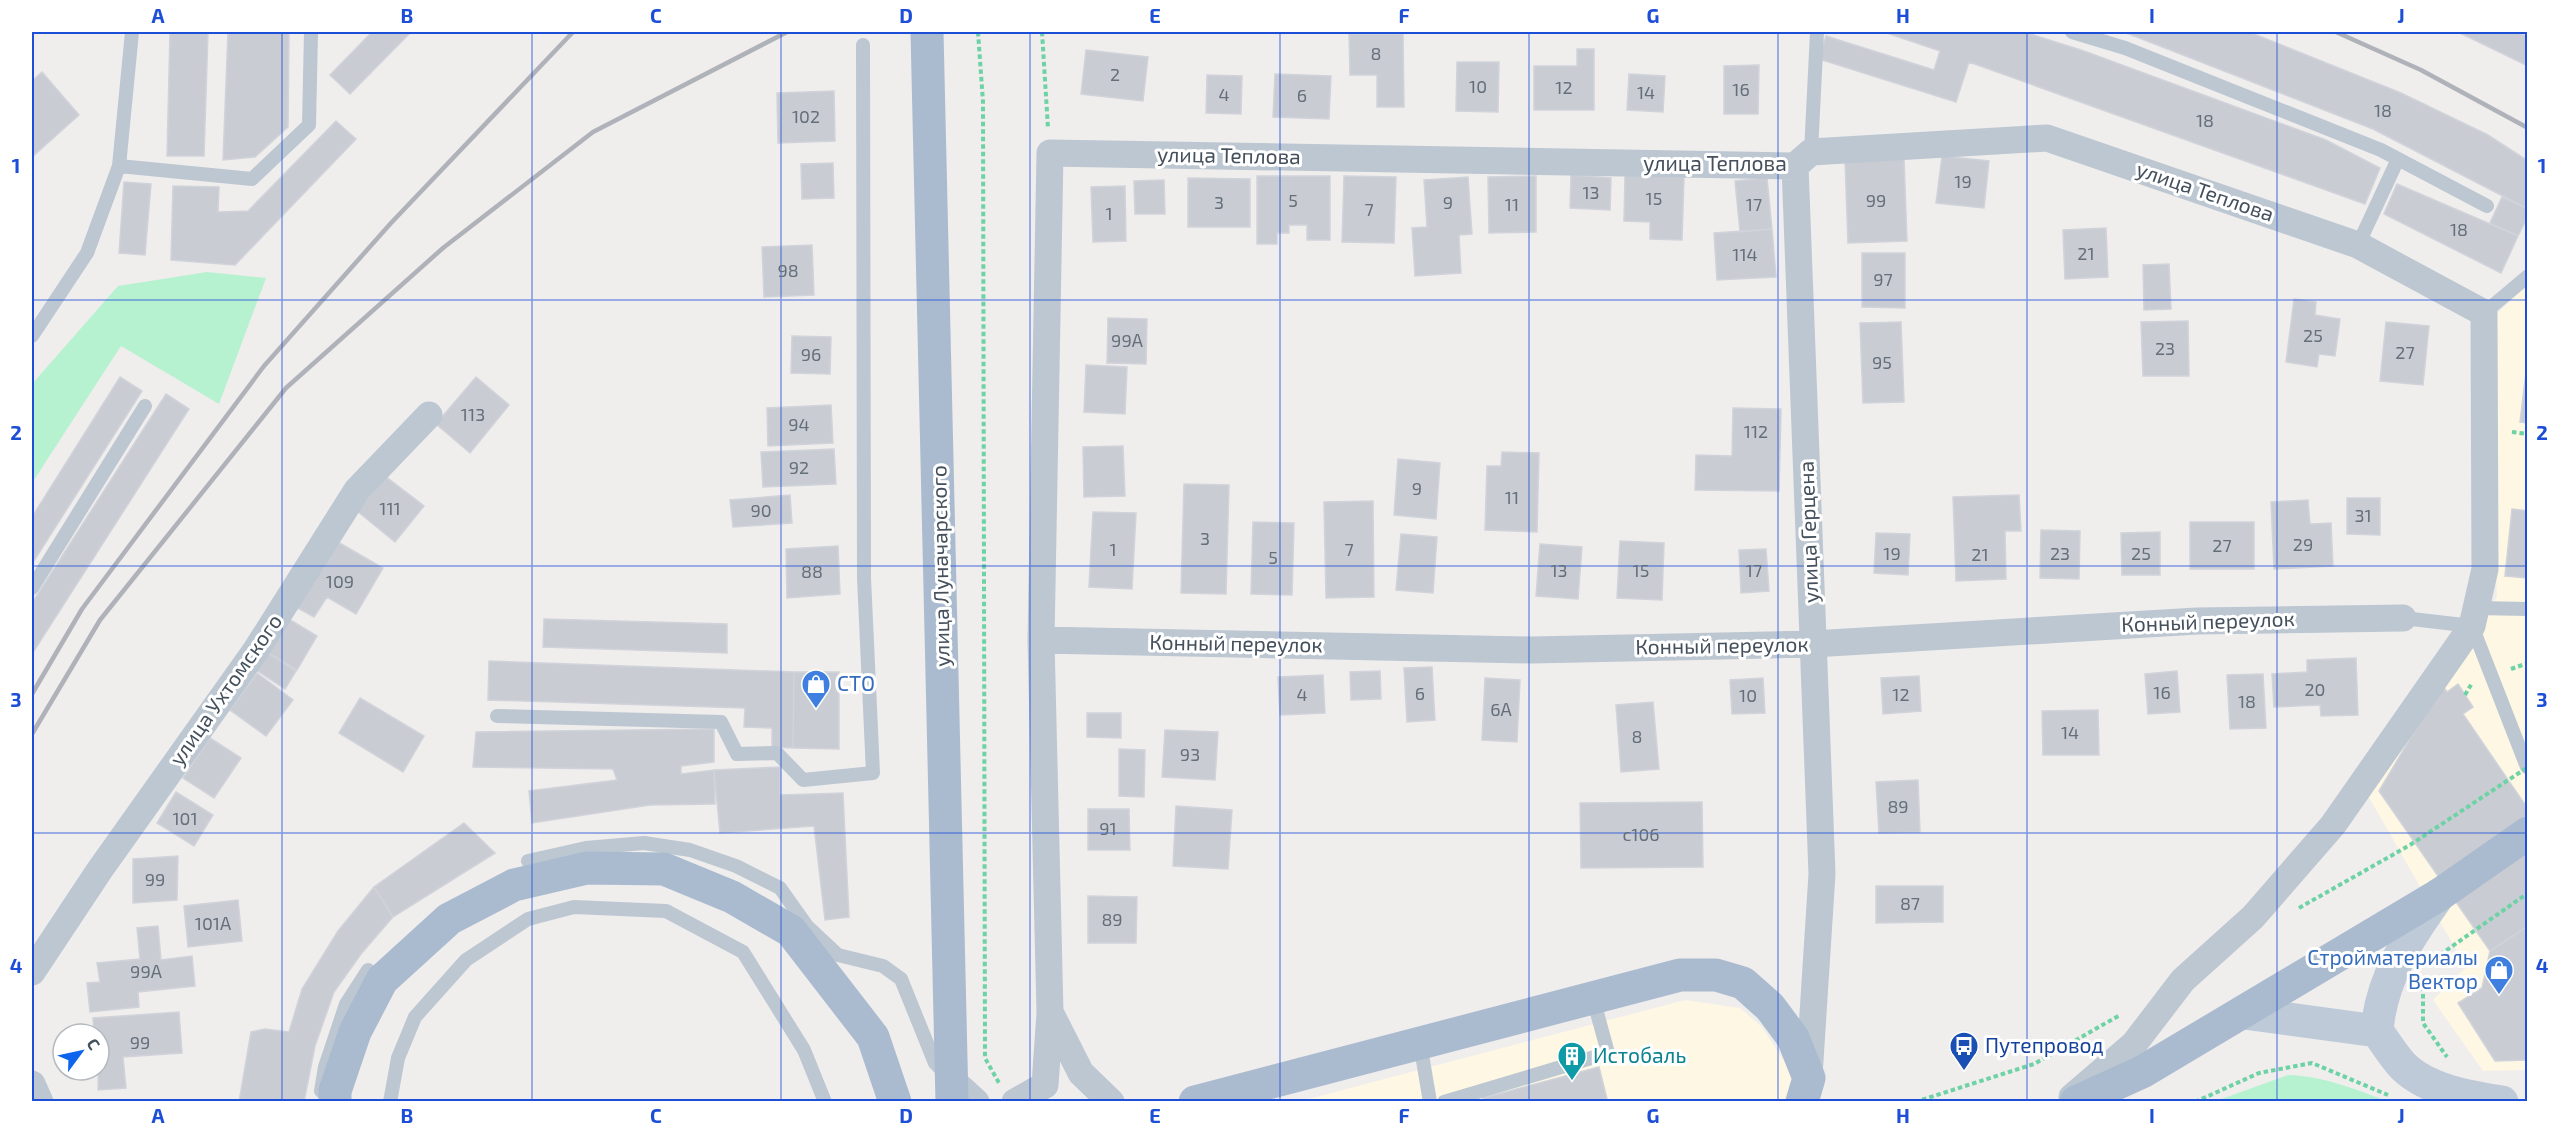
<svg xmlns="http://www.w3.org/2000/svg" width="2559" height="1133" font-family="'Exo 2',sans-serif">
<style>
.commercial{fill:#fdf7e4}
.green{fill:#b7f2d0}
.building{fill:#c9ccd3;stroke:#d1d3da;stroke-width:1.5}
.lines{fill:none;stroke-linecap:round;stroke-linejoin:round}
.path{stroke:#6dd2a4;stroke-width:4;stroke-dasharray:4.5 3;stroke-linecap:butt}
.lane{stroke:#bcc7d1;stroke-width:14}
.street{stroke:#bcc7d1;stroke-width:27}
.secondary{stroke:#becad8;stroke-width:33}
.primary{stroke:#aabbcf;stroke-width:33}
.rail{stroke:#afb2b8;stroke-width:4.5}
.path-bridge{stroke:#6dd2a4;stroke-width:4;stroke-dasharray:4.5 3;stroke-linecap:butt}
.primary-bridge{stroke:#aabbcf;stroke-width:33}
.grid{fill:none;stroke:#1d4ed8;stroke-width:1.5;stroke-opacity:0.55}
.labels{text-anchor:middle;stroke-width:6;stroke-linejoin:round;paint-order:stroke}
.number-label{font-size:18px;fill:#656f7a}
.street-label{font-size:21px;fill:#44505c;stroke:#fff}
.shop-label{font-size:21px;fill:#366cbe;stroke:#fff;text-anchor:start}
.transit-label{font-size:21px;fill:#164399;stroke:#fff;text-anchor:start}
.culture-label{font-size:21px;fill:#0d838f;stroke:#fff;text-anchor:start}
.neatline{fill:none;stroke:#1d4ed8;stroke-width:2}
.grid-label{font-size:20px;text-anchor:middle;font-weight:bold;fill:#1d4ed8}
</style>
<rect width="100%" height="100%" fill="#f0eded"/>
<path class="commercial" d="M2527,286v784l-44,1 -50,-71 33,-33 -99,-173 130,-197 -7,-177 2,-102z
M1685,1000l55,8 22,19 31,48 -9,26 -487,1z"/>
<path class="green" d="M207,272l59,6 -47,126 -98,-58 -89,137v-99l86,-98z
M2288,1075c36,1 66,14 99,26h-171z"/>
<path class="building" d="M170,32h38l-4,124h-37z
M228,32h61l-1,95 -33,30 -32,3z
M372,32h39l-61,62 -20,-19z
M1884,32h140l60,19 242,89 54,28 -15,36 -396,-142 -13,40 -137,-43 7,-23 108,34 6,-19z
M2124,32h125l152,61 87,42 40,26v48l-155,-80z
M2458,32h59l11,5v29z
M1349,34h54l1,73h-27v-32h-27z
M1577,49h17v61h-60v-44h43z
M1086,50l62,7 -5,44 -62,-7z
M1457,62h42l-1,50 -42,-1z
M1759,65l-1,49h-34v-48z
M42,72l37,43 -47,42v-76z
M1275,74l56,2 -2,43 -56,-2z
M1629,74l36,2 -2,36 -36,-2z
M1207,75l35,1 -1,38 -35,-1z
M834,91l1,50 -57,2 -1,-50z
M336,121l20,18 -121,126 -64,-5 2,-74 46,1 -1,25 30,-1z
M1942,156l47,5 -5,47 -48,-5z
M1904,159l3,82 -59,2 -3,-82z
M833,163l1,35 -32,1 -1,-35z
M1571,175l40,3 -1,32 -40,-2z
M1625,175l59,2 -2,63 -32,-1v-17l-26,-1z
M1257,176h73v64h-23v-15h-18v8h-12v11h-20z
M1344,176l52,1 -2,66 -52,-1z
M1536,176v56l-47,1 -1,-56z
M1468,177l4,57 -13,1 2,38 -46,3 -3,-48 15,-1 -3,-47z
M1188,178l62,1v48h-62z
M1767,178l5,51 -32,3 -5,-51z
M1164,180l1,34h-30l-1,-33z
M124,182l27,2 -6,71 -26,-2z
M2397,184l121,52 -17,37 -117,-59z
M1125,186l1,55 -33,1 -2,-55z
M2502,197l26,12v7l-10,20 -28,-13z
M2106,228l2,49 -43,2 -2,-49z
M1772,229l4,48 -59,3 -3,-47z
M812,245l2,50 -50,2 -2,-50z
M1862,253h43v55l-43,-1z
M2169,264l2,45 -27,1 -1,-45z
M2294,299l22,3 -1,13 25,4 -5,37 -16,-2 -2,13 -31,-5z
M1108,318l39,1 -1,45 -39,-1z
M2188,321l1,55h-46l-2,-54z
M1901,322l3,80 -41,1 -3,-80z
M2386,322l43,4 -6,59 -43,-4z
M792,336l39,1 -1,37 -39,-1z
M2528,356v67l-8,-1z
M1086,365l41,2 -2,47 -41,-2z
M120,377l22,14 -110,173v-47z
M476,377l33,28 -39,48 -34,-29z
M166,394l23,15 -157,245v-51z
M831,405l2,38 -65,3 -1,-38z
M1733,408l48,1 -2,82 -84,-1 1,-35 36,1z
M1123,446l2,50 -41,1 -1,-50z
M834,449l2,35 -73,3 -2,-35z
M1502,452l37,1 -2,79 -52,-2 2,-64h14z
M1398,459l42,4 -4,56 -42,-4z
M385,476l39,30 -29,36 -38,-31z
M1184,484l45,1 -3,109 -45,-1z
M790,495l2,28 -59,4 -3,-27z
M2019,495l2,36h-16l1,48 -50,2 -3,-84z
M2347,498h33v37l-33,-1z
M2308,500l2,24 21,-1 2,43 -59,3 -3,-67z
M1373,501l1,96 -48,1 -2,-96z
M2512,509l16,2v67l-23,-2z
M1093,512l43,1 -4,76 -43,-2z
M1253,522l41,1 -2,72 -41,-1z
M2190,522h64v47h-64z
M2041,530l39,1 -1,48 -39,-1z
M2160,532v43h-38l-1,-42z
M1876,533l34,1 -2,41 -34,-2z
M1401,534l36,3 -4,56 -37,-3z
M331,538l52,30 -27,46 -29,-17 -13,20 -22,-12z
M1620,541l44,2 -2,57 -45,-2z
M1540,544l42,3 -4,52 -42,-3z
M838,546l2,48 -53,4 -1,-49z
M1766,549l3,42 -28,2 -2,-43z
M287,618l30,18 -20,34 -30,-18z
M544,619l183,5v29l-184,-6z
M262,649l34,22 -11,18 -35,-23z
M2356,658l2,57 -37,1 -1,-11 -46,2 -2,-33 35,-2v-12z
M489,661l305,11 -1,76 -21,-1v-19l-28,-1 1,-19 -257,-8z
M1432,667l3,53 -28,2 -3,-54z
M1380,671l1,28 -30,1 -1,-28z
M2177,671l3,41 -32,2 -3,-40z
M794,672h45v77l-46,-1z
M257,673l36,27 -27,36 -36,-26z
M2263,674l3,54 -36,1 -3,-54z
M1323,675l2,38 -45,2 -2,-38z
M1919,676l2,35 -38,3 -2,-36z
M1485,678l35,2 -3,62 -35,-2z
M1763,678l2,35 -33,1 -2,-34z
M2458,684l15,23 -10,7 65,95v117l-38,25 -111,-160 63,-106 5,7z
M360,698l64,38 -21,36 -64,-39z
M1653,702l6,67 -38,3 -5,-67z
M2098,710l1,45h-56l-1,-44z
M1087,713h34v25l-34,-1z
M714,729v33l-33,4v8l33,-4 1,34 -65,1 -118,18 -3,-32 88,-11 -4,-11 -140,-2 3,-35z
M1165,730l53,2 -3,48 -53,-3z
M210,738l31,20 -27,40 -31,-20z
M1119,749l26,1 -1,47 -25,-1z
M780,767v28l63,-2 6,124 -24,3 -11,-94 -94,7 -6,-63z
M1918,780l2,52 -41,1 -3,-51z
M176,792l37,23 -19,31 -37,-23z
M1702,802l1,65 -122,1 -1,-65z
M1176,806l56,4 -4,59 -55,-3z
M1088,809h41l1,41h-42z
M464,823l31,30 -102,64 -19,-30z
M178,856l-1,44 -44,3v-44z
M1876,886h67v36l-67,1z
M374,887l19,30 -32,37 -27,38 -19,54 -11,56h-65l12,-70 14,-3 24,3 13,-43 36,-58z
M1088,896l49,1 -1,46h-48z
M238,900l4,41 -54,6 -4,-41z
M158,926l3,34 31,-4 3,30 -57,6 1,15 -49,5 -3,-29 13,-1 -3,-19 43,-4 -3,-31z
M2528,926v134l-33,1 -37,-58 24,-15 8,-37z
M179,1012l3,41 -59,4 3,31 -28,2 1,-56h-5l-1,-16z
M1599,1067l8,32 -10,3h-113l-1,-4z"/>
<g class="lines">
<path class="path" d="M978,32l5,70 2,956 14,25
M1042,32l6,96
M2512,432l16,2
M2511,669l17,-6
M2465,695l7,-12
M2299,908l111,-63
M2434,959l94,-66
M2423,979v44l24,34
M1915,1102l119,-38 86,-49
M2195,1102l64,-29 53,-10 76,32"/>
<path class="lane" d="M132,32l-13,134 133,13 57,-54 2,-93
M2072,32l53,16 256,102 106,56
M1811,152l6,-120
M2358,245l40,-86
M2484,313l44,-37
M32,336l55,-83 32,-87
M32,588l113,-182
M2476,608l52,1
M2403,618l69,8 55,141
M497,716l224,6 16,32 40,-1 26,27 70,-7 -9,-195 -1,-533
M528,861l58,-13 58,-5 46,7 46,16 44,22 27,38 31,29 45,11 18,13 34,84 11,11
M1420,1043l10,59
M321,1091l4,-24 21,-63 22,-34
M390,1102l8,-44 17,-41 51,-57 62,-41 46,-12 92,4 77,41 61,98 21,52
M1444,1102l164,-49 -15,-55"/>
<path class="street" d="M1795,166l27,708 -13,202
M1041,640l491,10 281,-6 384,-23 206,-3
M32,972l67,-101 157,-221 101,-160 72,-75
M1051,1014l30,59 30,29
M953,1081l23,21
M32,1084l8,18
M1015,1102l30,-17 5,-72 -9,-373 9,-487 745,13 16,-14 236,-14 311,107 126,68 1,256 -13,57 -139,199 -80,92 -70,63 -49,64 -62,53"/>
<path class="secondary" d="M2244,1013l133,18
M2377,1031c4,-53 32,-94 62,-136
M2377,1031c8,11 16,24 25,34 24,25 67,32 100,37"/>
<path class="primary" d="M927,32l25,1070
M335,1102v-11l20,-59 27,-52 67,-61 65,-34 73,-17 77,1 68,28 59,34 82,106 22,65
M1195,1102l485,-127h36l27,8 27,24 23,31 16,40 -7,24
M2076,1102l66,-30 297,-177"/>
<path class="rail" d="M2336,32l85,38 107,58
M32,694l50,-85 182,-243 127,-143 182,-191
M32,734l68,-114 186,-232 157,-140 150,-116 194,-100"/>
<path class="path-bridge" d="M2410,845l118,-78"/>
<path class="primary-bridge" d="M2439,895l89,-62"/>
</g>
<path class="grid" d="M282,32v1070M532,32v1070M781,32v1070M1030,32v1070M1280,32v1070M1529,32v1070M1778,32v1070M2027,32v1070M2277,32v1070M32,300h2496M32,566h2496M32,833h2496"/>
<defs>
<g id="shop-pin" transform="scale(1.5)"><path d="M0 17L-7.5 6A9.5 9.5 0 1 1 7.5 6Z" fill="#3f7fe0" stroke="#fff"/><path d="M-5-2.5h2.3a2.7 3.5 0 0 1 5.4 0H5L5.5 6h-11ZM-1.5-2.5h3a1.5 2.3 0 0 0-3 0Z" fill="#fff"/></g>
<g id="bus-pin" transform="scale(1.5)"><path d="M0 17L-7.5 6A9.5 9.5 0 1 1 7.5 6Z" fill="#1a4fb4" stroke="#fff"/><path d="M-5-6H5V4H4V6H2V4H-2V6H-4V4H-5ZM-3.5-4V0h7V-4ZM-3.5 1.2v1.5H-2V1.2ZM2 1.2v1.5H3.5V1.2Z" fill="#fff"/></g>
<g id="building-pin" transform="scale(1.5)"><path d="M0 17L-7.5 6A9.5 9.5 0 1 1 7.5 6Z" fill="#0f9aa8" stroke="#fff"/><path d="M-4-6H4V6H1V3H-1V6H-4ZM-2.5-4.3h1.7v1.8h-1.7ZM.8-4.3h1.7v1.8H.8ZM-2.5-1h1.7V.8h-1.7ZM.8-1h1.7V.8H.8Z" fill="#fff"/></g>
</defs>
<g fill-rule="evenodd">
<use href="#shop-pin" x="816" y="684"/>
<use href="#shop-pin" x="2499" y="970"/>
<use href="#bus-pin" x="1964" y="1046"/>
<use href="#building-pin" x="1572" y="1056"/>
</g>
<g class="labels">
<g class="number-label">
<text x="1376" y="60">8</text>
<text x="1115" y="81">2</text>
<text x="1478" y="93">10</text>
<text x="1564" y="94">12</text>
<text x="1741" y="96">16</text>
<text x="1646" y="99">14</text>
<text x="1224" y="101">4</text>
<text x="1302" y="102">6</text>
<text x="2383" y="117">18</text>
<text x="806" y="123">102</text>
<text x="2205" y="127">18</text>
<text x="1963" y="188">19</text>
<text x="1591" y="199">13</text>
<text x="1654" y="205">15</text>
<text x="1293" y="207">5</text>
<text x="1876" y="207">99</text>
<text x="1219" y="209">3</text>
<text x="1448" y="209">9</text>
<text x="1512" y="211">11</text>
<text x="1754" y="211">17</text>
<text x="1369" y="216">7</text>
<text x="1109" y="220">1</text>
<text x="2459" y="236">18</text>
<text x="2086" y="260">21</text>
<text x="1745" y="261">114</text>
<text x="788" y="277">98</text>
<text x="1883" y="286">97</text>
<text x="2313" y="342">25</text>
<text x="1127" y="347">99А</text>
<text x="2165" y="355">23</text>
<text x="2405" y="359">27</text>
<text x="811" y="361">96</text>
<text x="1882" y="369">95</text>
<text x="473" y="421">113</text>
<text x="799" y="431">94</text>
<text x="1756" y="438">112</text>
<text x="799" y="474">92</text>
<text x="1417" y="495">9</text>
<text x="1512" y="504">11</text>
<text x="390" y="515">111</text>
<text x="761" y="517">90</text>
<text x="2363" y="522">31</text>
<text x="1205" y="545">3</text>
<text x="2303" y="551">29</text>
<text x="2222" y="552">27</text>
<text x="1113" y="556">1</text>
<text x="1349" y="556">7</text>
<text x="1892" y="560">19</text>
<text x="2060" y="560">23</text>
<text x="2141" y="560">25</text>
<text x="1980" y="561">21</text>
<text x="1273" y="564">5</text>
<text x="1559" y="577">13</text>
<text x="1641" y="577">15</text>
<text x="1754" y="577">17</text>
<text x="812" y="578">88</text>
<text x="340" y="588">109</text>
<text x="2315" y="696">20</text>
<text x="2162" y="699">16</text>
<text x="1420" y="700">6</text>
<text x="1302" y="701">4</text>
<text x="1901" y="701">12</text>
<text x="1748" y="702">10</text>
<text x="2247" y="708">18</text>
<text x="1501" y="716">6А</text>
<text x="2070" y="739">14</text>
<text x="1637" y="743">8</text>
<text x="1190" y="761">93</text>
<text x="1898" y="813">89</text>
<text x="185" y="825">101</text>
<text x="1108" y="835">91</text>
<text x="1641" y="841">с106</text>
<text x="155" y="886">99</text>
<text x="1910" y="910">87</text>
<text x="1112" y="926">89</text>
<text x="213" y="930">101А</text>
<text x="146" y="978">99А</text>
<text x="140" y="1049">99</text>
</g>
<g class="street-label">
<text transform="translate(1229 156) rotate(1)" y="7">улица Теплова</text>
<text x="1715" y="171">улица Теплова</text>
<text transform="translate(2205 192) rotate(19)" y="7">улица Теплова</text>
<text transform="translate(1809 532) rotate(-92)" y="7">улица Герцена</text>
<text transform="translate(941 566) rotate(-91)" y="7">улица Луначарского</text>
<text transform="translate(2208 622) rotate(-2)" y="7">Конный переулок</text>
<text transform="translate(1236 644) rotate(1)" y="7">Конный переулок</text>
<text transform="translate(1722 646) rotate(-1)" y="7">Конный переулок</text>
<text transform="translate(226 690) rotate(-55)" y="7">улица Ухтомского</text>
</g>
<g class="shop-label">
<text x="837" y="691">СТО</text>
<text x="2478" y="965" text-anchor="end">Стройматериалы<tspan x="2478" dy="24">Вектор</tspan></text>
</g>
<g class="transit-label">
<text x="1985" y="1053">Путепровод</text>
</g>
<g class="culture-label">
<text x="1593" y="1063">Истобаль</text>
</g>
</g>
<rect width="2559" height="1133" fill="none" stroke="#ffffff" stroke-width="66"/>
<g transform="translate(81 1052) rotate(57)"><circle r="28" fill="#ffffff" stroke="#b4b9be" stroke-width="1.5"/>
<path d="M0-4.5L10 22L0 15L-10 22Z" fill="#0c65ec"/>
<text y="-9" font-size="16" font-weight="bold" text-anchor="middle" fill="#44505c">С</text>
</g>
<rect x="33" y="33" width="2493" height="1067" class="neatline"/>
<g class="grid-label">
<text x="158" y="23">A</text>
<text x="407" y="23">B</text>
<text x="656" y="23">C</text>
<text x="906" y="23">D</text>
<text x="1155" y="23">E</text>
<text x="1404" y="23">F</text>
<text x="1653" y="23">G</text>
<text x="1903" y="23">H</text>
<text x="2152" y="23">I</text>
<text x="2401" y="23">J</text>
<text x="16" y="173">1</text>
<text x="2542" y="173">1</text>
<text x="16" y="440">2</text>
<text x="2542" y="440">2</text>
<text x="16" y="707">3</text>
<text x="2542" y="707">3</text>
<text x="16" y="973">4</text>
<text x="2542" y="973">4</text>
<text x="158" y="1123">A</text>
<text x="407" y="1123">B</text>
<text x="656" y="1123">C</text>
<text x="906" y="1123">D</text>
<text x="1155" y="1123">E</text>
<text x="1404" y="1123">F</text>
<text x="1653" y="1123">G</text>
<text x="1903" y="1123">H</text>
<text x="2152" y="1123">I</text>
<text x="2401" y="1123">J</text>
</g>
</svg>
